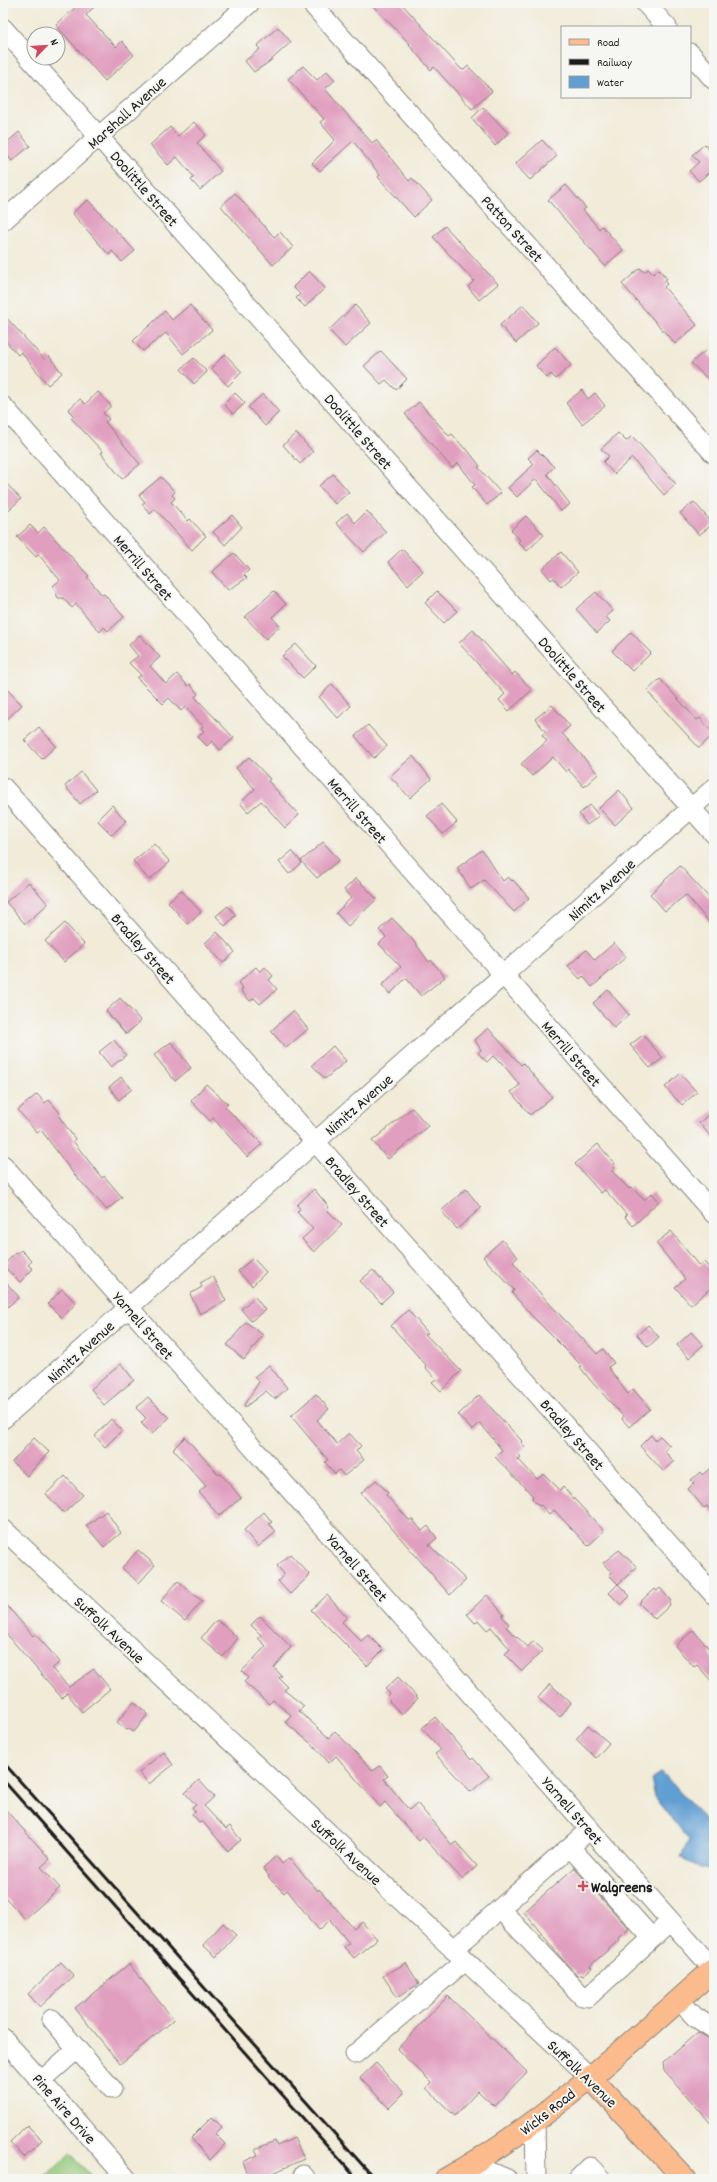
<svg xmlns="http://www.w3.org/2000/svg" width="717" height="2182" font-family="Dekko,sans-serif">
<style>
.green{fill:#92c879;stroke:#57724a}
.water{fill:#619fd3;stroke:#3e5e78}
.building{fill:#e19fbf}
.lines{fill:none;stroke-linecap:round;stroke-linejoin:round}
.minor-casing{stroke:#86847a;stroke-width:21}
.major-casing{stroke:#86847a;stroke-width:24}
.minor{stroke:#fff;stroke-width:19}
.major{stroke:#fbbb8d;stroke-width:22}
.rail{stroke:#1c1c1c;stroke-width:3}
.poi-dot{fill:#d1495b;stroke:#f6f6f2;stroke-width:1.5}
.labels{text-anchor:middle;stroke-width:4;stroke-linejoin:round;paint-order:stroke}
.street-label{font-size:16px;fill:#1c1c1c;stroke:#f6f6f2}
.poi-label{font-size:16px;font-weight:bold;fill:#1c1c1c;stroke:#f6f6f2;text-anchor:start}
</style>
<rect width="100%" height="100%" fill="#f6f6f2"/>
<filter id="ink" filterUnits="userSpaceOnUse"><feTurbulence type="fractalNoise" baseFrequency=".025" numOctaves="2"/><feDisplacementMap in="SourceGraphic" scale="8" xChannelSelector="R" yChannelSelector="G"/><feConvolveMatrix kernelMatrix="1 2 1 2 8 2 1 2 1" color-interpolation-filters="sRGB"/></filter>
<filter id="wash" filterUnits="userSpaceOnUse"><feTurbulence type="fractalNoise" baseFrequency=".012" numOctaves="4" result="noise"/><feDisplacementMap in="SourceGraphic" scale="16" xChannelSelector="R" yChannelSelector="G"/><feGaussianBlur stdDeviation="0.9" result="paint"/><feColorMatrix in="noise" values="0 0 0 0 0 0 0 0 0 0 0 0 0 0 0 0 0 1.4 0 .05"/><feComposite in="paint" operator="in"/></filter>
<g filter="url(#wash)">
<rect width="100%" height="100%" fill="#f1ebd8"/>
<path class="green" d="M70,2153l24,26h-50z"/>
<path class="water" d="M662,1772l52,58v40l-12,-2 -21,-11 8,-17 -34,-43 -4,-17z"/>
<g id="blocks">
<path class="building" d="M80,3h18l-12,12 30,32 6,-6 12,14 -29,26 -49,-56z
M370,3h31l60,66 3,1 4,-4 24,25 -20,18 -38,-42 -3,3 -22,-25 1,-1z
M278,27l13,15 -22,20 -15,10 -9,-11 15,-12 -3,-3z
M303,66l14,14 10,-9 8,9 -10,9 47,54 4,-3 33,41 3,-3 20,22 -18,17 -36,-40 2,-2 -27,-34 -33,30 -8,-8 23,-23 -15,-18 4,-3 -36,-40z
M483,107l25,26 -13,13 -23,-28z
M194,122l12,13 -9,8 24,28 -21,19 -9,-10 3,-3 -17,-20 -9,8 -18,-20 20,-18 8,9z
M19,132l11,14 -18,15 -9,-11v-4z
M542,140l15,16 -27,24 -15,-16z
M705,144l9,12v12l-15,13 -10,-10 10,-9 -7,-7z
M566,185l20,23 -3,2 16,19 3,-3 21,24 -18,16 -57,-66z
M235,193l39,44 6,-5 13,15 -20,18 -52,-59z
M88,200l47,51 -13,11 -10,-11 -3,4 -37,-42z
M445,226l53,58 -19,16 -11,-13 6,-6 -41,-44z
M640,268l4,4 4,-3 5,5 6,-5 8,10 -3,2 3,3 -3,3 33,38 -22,19 -53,-60z
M309,271l16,17 -20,19 -9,-9 4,-4 -7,-7z
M190,305l22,25 -29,24 -17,-21 -23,18 -10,-10 32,-30 7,9z
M355,305l16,18 -26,24 -16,-17z
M523,305l15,18 -22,20 -16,-18z
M3,314l42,46 4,-4 13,17 -14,12 -27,-33 -3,3 -15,-17z
M555,347l16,18 -15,14 -5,-5 -4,4 -11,-12z
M381,351l26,28 -11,11 -10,-10 -5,4 -17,-18z
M705,351l9,9v25l-23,-22z
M225,354l17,18 -14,14 -17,-18z
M194,358l13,14 -13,12 -13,-15z
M582,390l6,9 7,-6 10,13 -23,18 -16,-21z
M98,392l13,14 -8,7 6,6 -4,3 35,42 -18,15 -21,-26 2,-1 -32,-34 3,-2 -6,-6 12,-11 5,5z
M235,393l10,10 -12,11 -9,-10z
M263,394l16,18 -14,14 -17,-19z
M419,402l30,34 3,-2 13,15 1,-1 14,18 -2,1 23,26 -14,12 -15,-18 3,-2 -17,-22 -6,5 -47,-54z
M296,433l17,19 -13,12 -17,-19z
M618,433l8,8 6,-5 44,48 -12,11 -32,-37 -18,16 -11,-12 6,-6 -8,-7z
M537,450l17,17 -7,7 23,30 -9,7 -25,-32 -19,18 -9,-9 26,-24 -6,-6z
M333,474l16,18 -14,12 -16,-18z
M161,477l14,15 -3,3 3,3 -4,4 17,19 2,-2 16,17 -14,14 -37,-41 -5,5 -8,-10 3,-2 -6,-7z
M3,480l18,19 -18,16z
M694,502l19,22 -14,11 -19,-22z
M367,511l19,21 -22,20 -28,-29 11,-10 8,10z
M232,515l10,12 -17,18 -12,-13z
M526,516l18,19 -17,16 -9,-9 2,-2 -9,-10z
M30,525l8,8 6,-6 45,49 -2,1 15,18 2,-1 20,23 -16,14 -4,-4 -4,5 -24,-28 -4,4 -9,-10h-5l-5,-12 7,-6 -22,-26 -2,3 -19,-20z
M402,549l21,22 -15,14 -20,-23z
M561,552l17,20 -17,15 -7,-9 -3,2 -9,-11z
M234,553l15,17 -5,5 3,3 -19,12 -16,-18z
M274,591l12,13 -14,13 8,9 -14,13 -21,-22z
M437,591l20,20 -13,12 -19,-20z
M596,592l17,19 -7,6 4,4 -13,12 -21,-24z
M473,630l36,41 3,4 3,-3 17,18 -23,21 -10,-11 6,-6 -46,-51z
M631,632l20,21 -19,18 -20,-20z
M140,635l20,22 -10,9 16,18 11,-10 11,12 2,-2 8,10 -3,3 39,41 -14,12 -8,-9 -5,5 -9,-9 6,-6 -3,-3 2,-2 -18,-19 -4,4 -12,-13 -6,6 -26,-26 4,-3 -12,-12 9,-7 -9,-11z
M296,644l20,22 -13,12 -21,-22z
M660,679l37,41 3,-2 13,15 -2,2 1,1 -13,12 -52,-57z
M332,684l19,22 -13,12 -19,-21z
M3,685l19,20 -19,18z
M552,705l18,21 -8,7 36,41 -14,13 -16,-18 -2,3 -13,-15 -21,19 -11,-12 26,-23 -5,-6 4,-3 -11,-13z
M368,725l19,21 -13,12 -19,-22z
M39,727l17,19 -14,13 -18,-19z
M413,756l18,23 -21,19 -20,-22z
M249,757l21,22 -2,2 31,34 -14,13 -24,-27 -13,11 -8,-9 15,-14 -19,-21z
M81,772l15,18 -16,14 -15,-18z
M619,790l15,18 -19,17 -16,-17z
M441,804l16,18 -14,12 -16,-18z
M112,805l14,16 -14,14 -15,-15z
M590,805l9,11 -12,9 -8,-11z
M323,842l16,18 -22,18 -16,-17z
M154,844l16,18 -21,18 -16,-19z
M482,850l21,31 5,-4 4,4 1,-1 16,18 -15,14 -30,-32 -13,9 -14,-21z
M292,851l10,12 -13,11 -10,-12z
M680,866l34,37v25l-28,-33 -21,16 -15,-17z
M356,878l21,21 -29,27 -12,-13 15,-15 -7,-8z
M29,882l19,22 -23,20 -19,-22z
M181,890l20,22 -14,12 -19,-22z
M228,906l8,9 -11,11 -9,-10z
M392,918l20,21 17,23 2,-2 14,17 -24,19 -15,-18 -16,16 -8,-9 19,-18 -22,-23 7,-7 -7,-7z
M65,923l19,21 -20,18 -19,-21z
M217,932l18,20 -12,11 -18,-20z
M614,943l12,14 -34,30 -9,-11 -3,3 -12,-13 18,-16 9,10z
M256,967l4,5 5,-5 8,9 -4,4 8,9 -17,15 -6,-6 -4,3 -9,-10 2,-3 -5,-5z
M608,990l21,25 -15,13 -21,-25z
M120,998l21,23 -15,13 -20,-23z
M293,1011l15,18 -22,19 -15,-17z
M488,1028l33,37 2,-2 29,34 -22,18 -19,-23 9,-7 -20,-24 -1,1 -6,-6 -6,6 -9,-9 3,-3 -6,-10z
M643,1035l20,23 -13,10 -20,-23z
M114,1040l12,15 -15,12 -12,-15z
M171,1042l20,26 -16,13 -21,-26z
M333,1046l13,15 -21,18 -13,-14z
M680,1074l17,18 -15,13 -17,-18z
M121,1077l11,12 -13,11 -10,-13z
M206,1084l22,20 -3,3 37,37 -15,13 -34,-39 -3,3 -19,-20z
M37,1094l8,9 4,-3 11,13 -2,2 17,24 -2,2 29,37 2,-2 18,21 -15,13 -34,-37 -32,-43 -4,3 -19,-23z
M412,1108l16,18 -40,33 -16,-18z
M714,1110v30l-15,-17z
M598,1144l17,20 -2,2 2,2 -3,3 17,18 2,-2 13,13 8,-7 7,8 -26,25 -8,-9 2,-2 -22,-25 -4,3 -26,-29z
M314,1189l15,18 -2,3 15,15 -28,27 -12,-13 11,-10 -16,-17 3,-3 -3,-4z
M466,1189l15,19 -24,21 -16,-18z
M671,1231l28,35 5,-4 10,11v12l-23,20 -16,-18 10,-8 -29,-36z
M502,1240l16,17 -5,5 34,39 50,53 6,-5 11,14 -6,4 20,27 5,-5 17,20 -21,18 -7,-8 1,-3 -32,-35 -11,-14 2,-1 -49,-49 -21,-24 2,-3 -31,-33z
M21,1250l11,11 -4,4 5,4 -13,13 -17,-16 12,-13 2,1z
M253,1258l13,14 -14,14 -14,-15z
M373,1270l20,22 -12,11 -21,-22z
M213,1276l13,25 -26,13 -10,-20 12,-7 -2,-4z
M3,1279l16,18 -16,14z
M62,1289l14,14 -14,15 -14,-14z
M255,1297l10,13 -14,11 -10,-12z
M408,1310l20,23 -3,1 36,37 -20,20 -9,-9 4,-3 -11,-12 1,-2 -35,-39z
M246,1322l17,13 -19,25 -17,-15z
M648,1325l11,12 -11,10 -11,-12z
M691,1332l12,13 -14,13 -12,-13z
M121,1364l13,16 -30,25 -13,-16z
M269,1365l18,23 -12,11 -9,-8 -21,16 -1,-2 15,-23 -5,-5z
M316,1394l13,15 -12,11 20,24 12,-11 12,13 -5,5 8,9 -20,16 -5,-6 -4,4 -10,-12 3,-2 -37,-44z
M479,1395l43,46 -1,1 4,5 -7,7 3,3 -3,2 19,20 7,-5 16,16 3,-3 41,44 -16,15 -34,-36 -5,4 -8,-9 -2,1 -7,-7 1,-3 -38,-39 7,-7 -22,-27 -8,7 -14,-15z
M148,1397l21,21 -17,16 -11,-11 5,-5 -10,-10z
M111,1419l11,11 -17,17 -10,-11z
M651,1435l4,5 5,-4 10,10 -6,5 10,10 -11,10 -23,-25z
M185,1437l34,38 2,-1 20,24 -22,18 -20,-24 7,-6 -33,-37z
M34,1438l15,14 -22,24 -15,-14z
M714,1465v50l-7,-9 -3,2 -16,-19 6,-6 -3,-3 9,-8 2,3z
M65,1476l18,19 -19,18 -18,-19z
M376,1480l12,13 -2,2 23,25h4l9,11 6,-5 9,12 -8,7 37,35 -16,15 -89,-102z
M106,1511l15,22 -17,14 -18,-21z
M264,1512l8,10 -3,2 7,8 -18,15 -14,-17z
M138,1550l17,15 -16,18 -17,-15z
M619,1550l18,17 -19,17 -9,-9 3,-2 -9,-10z
M290,1554l20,21 -20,19 -12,-13 6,-7 -7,-8z
M178,1581l24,20 -17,20 -24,-20z
M618,1584l12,12 -9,9 -12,-12z
M660,1588l11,13 -2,2 1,2 -15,14 -16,-16 15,-14 3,2z
M327,1595l20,22 -5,5 19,19 7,-6 15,15 -16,16 -56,-56z
M487,1595l17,20 -2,1 7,8 -3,3 22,20 5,-6 10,9 -21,21 -17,-17 5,-5 -19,-22 -4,3 -9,-10 -3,3 -8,-9z
M3,1601l30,35 2,-2 25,28 -8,7 17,18 25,-18 16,20 -28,23 -15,-19 -5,5 -59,-68z
M260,1616l31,31 -17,21 8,8 -3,2 9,9 -4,3 20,16 -5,5 30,27 6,-7 38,40 7,-5 8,10 -4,3 25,31 8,-7 35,42 4,-3 21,24 -15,13 -39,-42 -4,4 -34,-39 -5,5 -44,-51 -7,7 -14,-16 -30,-25 6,-7 -18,-15 -4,4 -25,-22 4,-4 -6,-7 24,-25 -8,-8 3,-3 -10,-10z
M217,1620l21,18 -15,19 -22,-19z
M693,1630l19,22 -3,2 5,6v24l-17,-19 -3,2 -19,-21z
M398,1677l20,21 -16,17 -13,-14 2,-2 -3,-3 2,-2 -5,-5z
M550,1684l21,19 -11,14 -22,-19z
M134,1702l14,12 -14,18 -5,-3 -2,1 -10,-8z
M435,1717l36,43 2,-2 16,18 -18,16 -36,-38 6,-4 -19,-22z
M588,1725l21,18 -13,15 -20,-19z
M164,1752l9,13 -24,19 -10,-12z
M199,1780l15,17 -10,9 22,23 4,-3 11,14 -13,11 -26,-30 -2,2 -8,-9 3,-2 -3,-4 4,-3 -11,-12z
M3,1807l47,52 -9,8 19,21 -35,31 -22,-24z
M276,1856l6,8 7,-6 29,33 1,-2 35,40 8,-7 15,17 -23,19 -10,-11 5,-4 -19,-23 -11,10 -32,-40 -3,3 -16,-16 1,-1 -6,-8z
M574,1868l55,61 -11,9 1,2 -29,26 2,2 -10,8 -2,-2 -2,2 -16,-17 -38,-47z
M223,1923l13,12 -20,22 -13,-12z
M61,1962l13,14 -34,31 -12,-13z
M406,1963l13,21 -22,13 -14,-21z
M129,1964l45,56 -54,44 -45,-56z
M448,1996l79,76 -33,34 -16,-15 -23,25 -29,-28 5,-6 -34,-33z
M698,2032l8,5 8,9v81l-50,-57 -1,-8z
M376,2063l28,30 -15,15 -29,-30z
M212,2117l10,10 -7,7 10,10 -15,16 -19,-22z
M27,2125l15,15 -18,17 -14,-15z
M294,2138l10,21 -35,16 1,4h-20l-7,-17 15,-7 -3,-6 20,-8 2,5z"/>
</g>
</g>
<g filter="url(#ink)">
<use href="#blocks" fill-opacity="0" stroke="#86847a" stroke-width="1"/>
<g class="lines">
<g class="minor-casing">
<path id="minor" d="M311,3l403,451
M645,3l22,24
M3,28l711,806
M690,53l24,27
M3,221l247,-218
M3,406l711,808
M3,787l711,808
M3,1165l711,805
M3,1419l711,-631
M3,1529l587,548
M570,1847l82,91
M500,1909l82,87 6,1 83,-76
M453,1950l137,-121
M679,2000l16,17 19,12
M52,2019l25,30
M3,2038l124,141
M355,2054l110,-93
M41,2081l36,-32 35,40
M535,2121l1,58
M472,2164l35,15
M303,2175l3,4
M578,2179l12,-12 11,12"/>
</g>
<g class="major-casing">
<path id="major" d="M590,2077l95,102
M446,2179c99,-55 183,-135 268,-210"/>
</g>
<use href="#minor" class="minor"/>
<use href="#major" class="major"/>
<path class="rail" d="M3,1762l372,417
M3,1780l354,399"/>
</g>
</g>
<path class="poi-dot" d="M581 1880h4v4h4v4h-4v4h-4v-4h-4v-4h4z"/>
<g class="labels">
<g class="street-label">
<text transform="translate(126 112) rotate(-42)" y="6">Marshall Avenue</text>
<text transform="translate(145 188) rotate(49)" y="6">Doolittle Street</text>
<text transform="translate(513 228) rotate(48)" y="6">Patton Street</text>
<text transform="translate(359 431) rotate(49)" y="6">Doolittle Street</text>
<text transform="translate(144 567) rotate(49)" y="6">Merrill Street</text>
<text transform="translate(573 674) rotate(49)" y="6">Doolittle Street</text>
<text transform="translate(358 810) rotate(49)" y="6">Merrill Street</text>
<text transform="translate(601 889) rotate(-42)" y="6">Nimitz Avenue</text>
<text transform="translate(144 948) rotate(49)" y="6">Bradley Street</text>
<text transform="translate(572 1053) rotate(49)" y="6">Merrill Street</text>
<text transform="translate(358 1104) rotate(-41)" y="6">Nimitz Avenue</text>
<text transform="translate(358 1191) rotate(49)" y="6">Bradley Street</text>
<text transform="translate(144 1325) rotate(49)" y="6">Yarnell Street</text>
<text transform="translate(80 1351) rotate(-42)" y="6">Nimitz Avenue</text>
<text transform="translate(573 1434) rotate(49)" y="6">Bradley Street</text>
<text transform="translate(358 1567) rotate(49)" y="6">Yarnell Street</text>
<text transform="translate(110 1629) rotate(43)" y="6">Suffolk Avenue</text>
<text transform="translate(573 1810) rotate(49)" y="6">Yarnell Street</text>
<text transform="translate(347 1851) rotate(43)" y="6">Suffolk Avenue</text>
<text transform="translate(583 2073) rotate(44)" y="6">Suffolk Avenue</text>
<text transform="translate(65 2108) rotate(49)" y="6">Pine Aire Drive</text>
<text transform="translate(547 2111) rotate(-38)" y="6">Wicks Road</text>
</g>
<g class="poi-label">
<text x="591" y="1892">Walgreens</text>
</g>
</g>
<rect width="717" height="2182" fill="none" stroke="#f6f6f2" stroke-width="16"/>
<rect x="561" y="26" width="130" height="72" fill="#f6f6f2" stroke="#9f9f9c"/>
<rect x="569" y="39" width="20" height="6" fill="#fbbb8d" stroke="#9f9f9c"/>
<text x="597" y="46" font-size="12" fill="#1c1c1c">Road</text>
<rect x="569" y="59" width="20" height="6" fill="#1c1c1c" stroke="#9f9f9c"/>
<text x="597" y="66" font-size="12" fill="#1c1c1c">Railway</text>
<rect x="569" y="76" width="20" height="12" fill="#619fd3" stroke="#9f9f9c"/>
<text x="597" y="86" font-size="12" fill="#1c1c1c">Water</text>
<g transform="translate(46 46) rotate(65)"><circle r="19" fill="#f6f6f2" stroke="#9f9f9c"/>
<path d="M0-3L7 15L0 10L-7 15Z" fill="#d1495b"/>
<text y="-6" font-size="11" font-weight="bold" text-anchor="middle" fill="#1c1c1c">N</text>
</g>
</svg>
